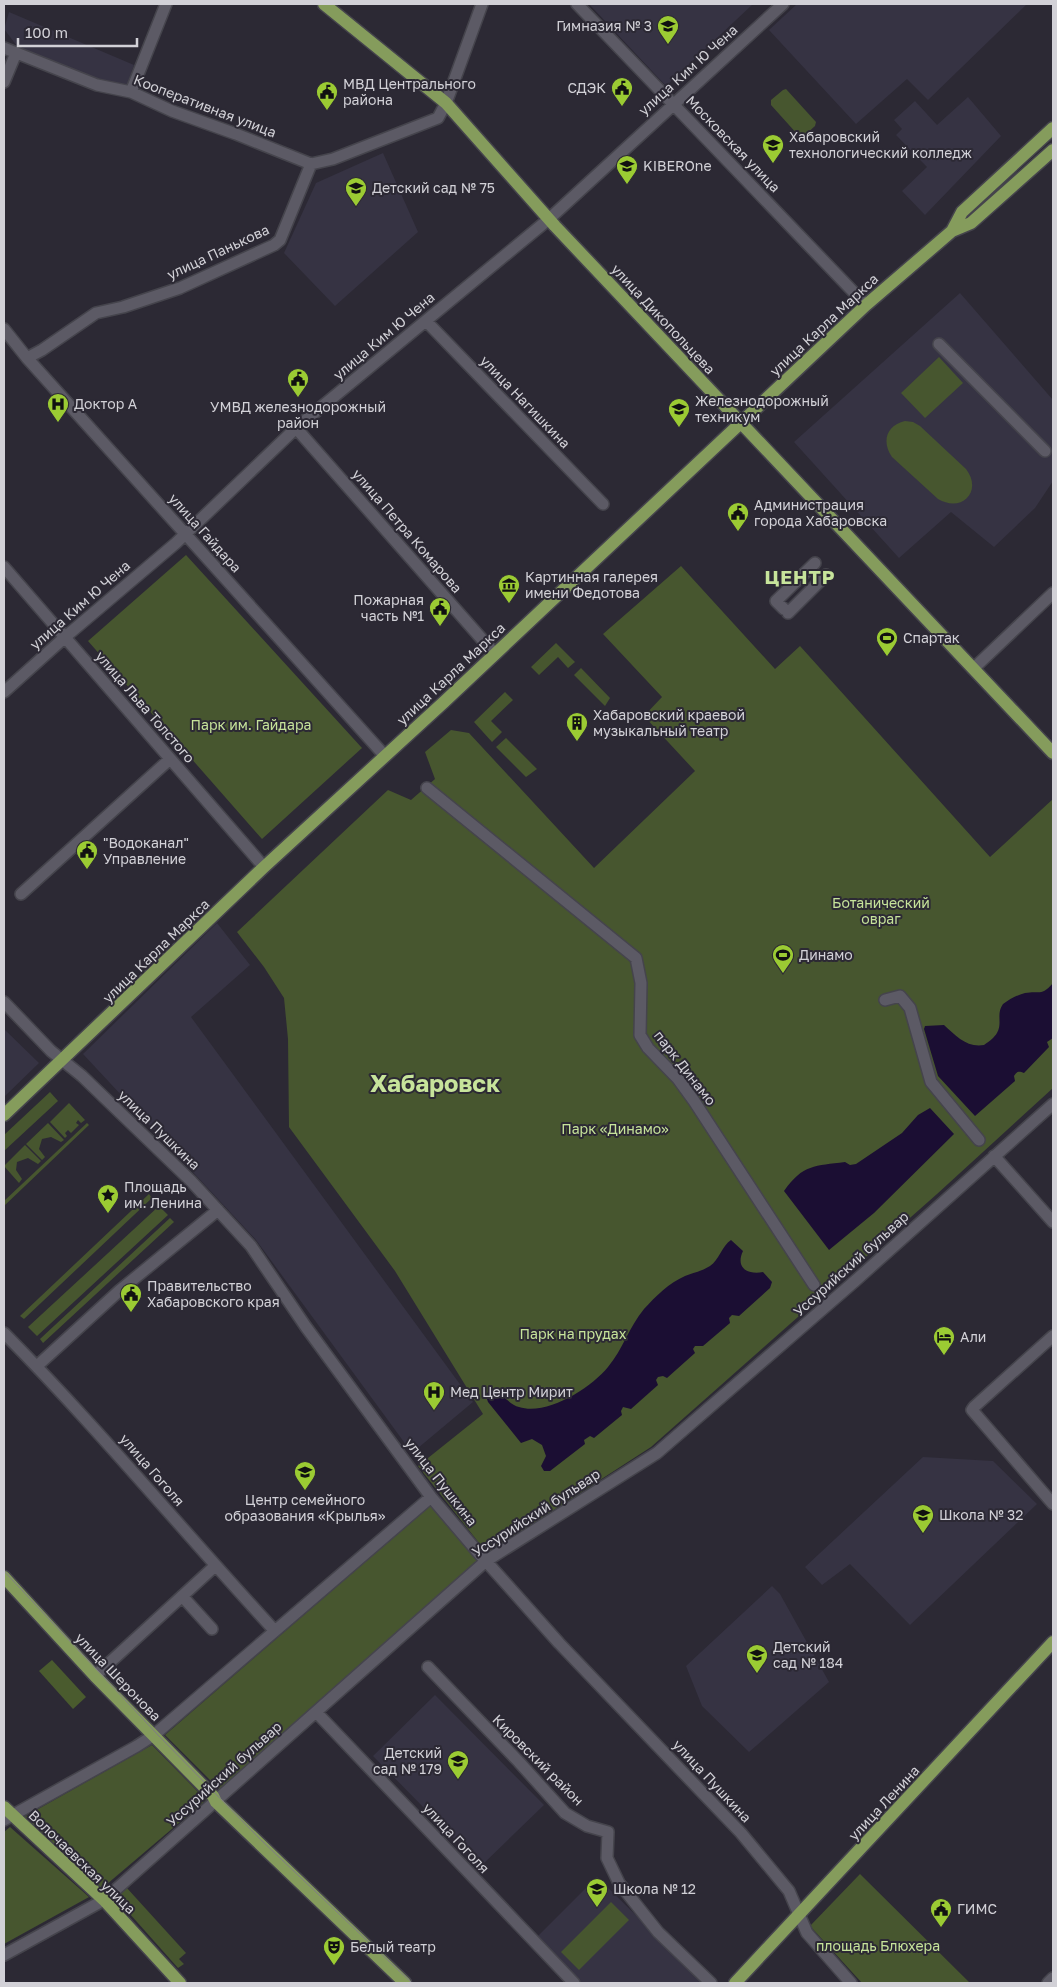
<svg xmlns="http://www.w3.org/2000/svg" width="1057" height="1987" font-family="'Golos Text',sans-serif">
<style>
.built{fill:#363343}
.green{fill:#47562f}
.forest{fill:#4a5b2e}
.water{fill:#1b0e33}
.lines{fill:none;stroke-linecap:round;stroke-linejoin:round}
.minor-casing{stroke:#45444c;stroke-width:14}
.major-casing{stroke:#45444c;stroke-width:15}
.minor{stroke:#5c5a65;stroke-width:11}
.major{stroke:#859c5c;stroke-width:12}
.tram{stroke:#7f7d85;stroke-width:1}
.labels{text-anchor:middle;stroke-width:4;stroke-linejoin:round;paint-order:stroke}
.poi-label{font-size:14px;fill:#d2d1d7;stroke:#2c2934;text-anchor:start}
.street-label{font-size:14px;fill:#d2d1d7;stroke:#2c2934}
.park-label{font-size:14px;fill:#c6e39a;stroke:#2c2934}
.district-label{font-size:19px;font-weight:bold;letter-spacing:1px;fill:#c7e49b;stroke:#2c2934}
.town-label{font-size:24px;font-weight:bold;fill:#c7e49b;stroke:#2c2934}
</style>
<rect width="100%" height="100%" fill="#2c2934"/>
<path class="built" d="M589,4h164l-87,82z
M797,4h230l-99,96 -21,-21 -51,45 -87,-94z
M9,12l125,53 -8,23 -26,-4 -80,-34 -16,-21z
M968,97l33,39 -76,79 -23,-24 25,-24 -31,-32 6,-6 -8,-9 21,-19 22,24z
M383,153l35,79 -83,74 -51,-53 32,-70z
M960,293l93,107v81l-18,27 -41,39 -43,-35 -52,46 -105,-116z
M217,923l33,42 -59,52 282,385 -61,51 -156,-213 -173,-186z
M4,1029l35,34 -35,34z
M923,1457l70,4 44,43 -127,121 -60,-61 -28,21 -17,-18z
M772,1586l8,8 49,88 -80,70 -47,-46 -16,-40z
M435,1695l109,110 -63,61 -108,-110z
M597,1877l108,106h-127l-44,-43z"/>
<path class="green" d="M786,89l30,33 -1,4 -11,10 -6,-1 -27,-30v-5l12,-10z
M939,357l24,26 -38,35 -24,-25z
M905,421l8,1 7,4 46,43c17,22 -4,44 -28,30l-46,-42c-11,-16 -5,-32 13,-36z
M186,555l176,193 -100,91 -174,-198z
M681,566l94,103 25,-23 190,211 63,-58v289l-116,106 -286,253 -164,106 -69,-87 65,-52 -88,-143 -106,-144 -1,-88 -4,-41 -20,-31 -27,-35 151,-142 23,10 24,-21 -10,-27 26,-22 18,3 125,135 101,-97 -51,-55 18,-19 -59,-63z
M556,643l19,19 -7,6 -10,-11 -19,18 -8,-8z
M581,668l29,30 -5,8 -31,-31z
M505,692l8,8 -22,21 11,11 -10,10 -18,-20z
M506,738l31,31 -11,8 -30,-30z
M50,1092l8,9 -54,50v-16z
M69,1103l16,17 -4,3 -3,-3 -2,3 3,2 -8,8 -3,-3 -3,3 2,3 -2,2 -15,-16z
M48,1123l16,17 -3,2 -10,-5 -9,2 -3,10 6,8 -3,3 -16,-16z
M87,1123l2,2 -85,81v-5z
M25,1145l16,16 -3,3 -10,-6 -11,4 -1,8 6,9 -3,4 -15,-17z
M149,1194l3,4 -128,121 -4,-3z
M159,1206l9,9 -131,121 -9,-9z
M170,1218l4,4 -131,121 -3,-4z
M431,1505l46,56 -257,229 -55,-55z
M152,1745l54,55 -106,90 -76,-73z
M10,1827l79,70 -85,47v-112z
M860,1874l110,109h-108l-52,-57z
M126,1887l60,66 -7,6 5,5 -6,4 -57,-64 -1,-12z
M611,1902l18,18 -50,50 -18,-18z"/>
<path class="forest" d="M52,1660l34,37 -13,12 -34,-38z"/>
<path class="water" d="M1053,983v55l-6,4 2,5 -25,26c-5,-2 -7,-2 -10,3l1,5 -40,35 -37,-40 -14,-47 1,-3 19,-1c12,11 23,23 40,20 26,-16 9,-27 19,-41 7,-5 14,-9 22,-11 15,-3 16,4 28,-10z
M930,1108l24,26 -80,79 -45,37 -45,-59c19,-27 31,-25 61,-29l5,3 6,-1 46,-31 16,-18z
M731,1240l12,11c-8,17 5,24 20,21l9,10 -2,6 -31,28 -7,-1 -3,3 1,5 -27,23h-8l-2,3 2,4 -28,25 -4,-2 -5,1 -2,3 2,5 -27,24 -8,-2 -2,4 1,4 -28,23 -4,-2 -6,4 1,4 -35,27h-6l-3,-5 5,-10 -4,-11 -10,-6 -11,4 -33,-41 -2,-6 3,-6 6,-1c7,6 16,16 24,18 28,9 72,-19 89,-40 15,-18 21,-40 36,-58 12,-13 25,-26 41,-33 8,-3 17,-5 25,-10 9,-6 12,-20 21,-26z"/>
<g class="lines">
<g class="minor-casing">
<path id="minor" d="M577,4l289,301
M4,48l93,37 34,7 41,19 64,23 75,30
M4,82l12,-29
M131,92l35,-88
M426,321l177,183
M4,329l23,29 358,398
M939,344l106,107
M27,358l15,-8 54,-37 27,-6 57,-19 94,-43 6,-5 31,-76 22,-5 105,-41 8,-15 36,-99
M296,428l199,226
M4,567l260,300
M784,609l-8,-8 39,-38
M788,613l38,-38
M973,669l80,-76
M4,692l60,-54 112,-95 120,-115 253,-209 234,-215
M427,788l209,170 5,25 -1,52 8,13 30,31 16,22 120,184
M21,894l149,-135
M885,1000l15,-4 10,12 21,74 48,58
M4,1002l47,49 31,25 109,105 60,65 55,81 125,170 45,53 83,93 182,190 48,58 18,42 44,50
M994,1156l59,66
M4,1333c94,95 179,198 270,297
M1053,1336l-79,71 -2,3 81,94
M37,1366l82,-75 99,-81
M182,1596l30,33
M428,1667l91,95 46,51 22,13 21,6 -1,26 12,25 39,49 53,51
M95,1676l120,-110
M316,1712l258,271
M4,1820l133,-74 17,-11 277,-238
M4,1955l100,-55 382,-339 171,-108 198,-172 198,-177
M1048,1983l5,-5"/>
</g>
<g class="major-casing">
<path id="major" d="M324,4l122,99 109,123 498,527
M952,231l10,-19 91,-84
M4,1115l260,-248 180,-165 422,-397 86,-74 19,-8 82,-73
M4,1577l91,99 118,120 3,6 189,181
M4,1807l100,93 76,83
M735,1983l318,-341"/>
</g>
<use href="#minor" class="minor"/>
<use href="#major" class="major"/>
<path class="tram" d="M4,1571l154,164 103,105 151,143"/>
</g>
<defs>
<g id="school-pin" transform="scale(1.125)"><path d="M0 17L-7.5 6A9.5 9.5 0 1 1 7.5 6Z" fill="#9bcb33" stroke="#2c2934"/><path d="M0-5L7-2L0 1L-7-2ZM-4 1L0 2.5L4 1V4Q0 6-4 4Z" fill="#111"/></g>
<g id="civic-pin" transform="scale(1.125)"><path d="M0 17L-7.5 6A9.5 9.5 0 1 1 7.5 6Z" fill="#9bcb33" stroke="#2c2934"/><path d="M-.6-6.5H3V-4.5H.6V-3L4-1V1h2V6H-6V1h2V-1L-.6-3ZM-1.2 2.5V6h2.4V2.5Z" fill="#111"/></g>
<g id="university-pin" transform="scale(1.125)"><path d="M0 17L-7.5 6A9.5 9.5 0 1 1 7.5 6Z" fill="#9bcb33" stroke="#2c2934"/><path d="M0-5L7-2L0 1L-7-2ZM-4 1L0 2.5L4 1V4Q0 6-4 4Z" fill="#111"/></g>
<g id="hospital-pin" transform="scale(1.125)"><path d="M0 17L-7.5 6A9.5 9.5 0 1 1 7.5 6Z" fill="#9bcb33" stroke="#2c2934"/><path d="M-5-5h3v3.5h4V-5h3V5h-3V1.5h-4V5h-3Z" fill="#111"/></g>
<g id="museum-pin" transform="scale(1.125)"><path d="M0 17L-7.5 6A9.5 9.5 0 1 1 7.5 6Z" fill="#9bcb33" stroke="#2c2934"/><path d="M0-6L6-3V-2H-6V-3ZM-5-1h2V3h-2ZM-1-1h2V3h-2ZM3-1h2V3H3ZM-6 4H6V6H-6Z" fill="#111"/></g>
<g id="stadium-pin" transform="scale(1.125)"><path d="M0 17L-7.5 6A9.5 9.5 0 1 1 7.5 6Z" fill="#9bcb33" stroke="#2c2934"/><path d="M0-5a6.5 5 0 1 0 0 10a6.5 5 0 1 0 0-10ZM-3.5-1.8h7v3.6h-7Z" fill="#111"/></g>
<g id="building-pin" transform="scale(1.125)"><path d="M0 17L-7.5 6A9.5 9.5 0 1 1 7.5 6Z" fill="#9bcb33" stroke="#2c2934"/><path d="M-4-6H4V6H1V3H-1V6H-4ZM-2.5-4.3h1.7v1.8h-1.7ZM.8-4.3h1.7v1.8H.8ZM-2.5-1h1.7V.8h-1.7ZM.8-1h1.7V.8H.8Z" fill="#111"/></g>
<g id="sight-pin" transform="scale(1.125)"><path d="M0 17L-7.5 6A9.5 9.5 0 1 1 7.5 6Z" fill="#9bcb33" stroke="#2c2934"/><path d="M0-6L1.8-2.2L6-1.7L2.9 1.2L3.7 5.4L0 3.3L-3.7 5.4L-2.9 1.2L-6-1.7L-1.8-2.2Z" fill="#111"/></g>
<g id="hotel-pin" transform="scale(1.125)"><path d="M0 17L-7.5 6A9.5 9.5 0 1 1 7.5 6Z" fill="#9bcb33" stroke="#2c2934"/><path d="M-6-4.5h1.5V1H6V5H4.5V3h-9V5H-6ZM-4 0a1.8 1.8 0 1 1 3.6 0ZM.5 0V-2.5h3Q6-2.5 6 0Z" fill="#111"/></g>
<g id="theatre-pin" transform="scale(1.125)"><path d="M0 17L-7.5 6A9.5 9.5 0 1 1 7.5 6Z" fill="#9bcb33" stroke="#2c2934"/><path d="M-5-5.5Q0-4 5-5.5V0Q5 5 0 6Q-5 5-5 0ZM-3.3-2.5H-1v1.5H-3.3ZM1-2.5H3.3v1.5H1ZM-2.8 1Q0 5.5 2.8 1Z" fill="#111"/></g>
</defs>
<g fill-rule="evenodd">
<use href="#school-pin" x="668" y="26"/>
<use href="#civic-pin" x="622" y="88"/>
<use href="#civic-pin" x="327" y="92"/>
<use href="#university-pin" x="773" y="145"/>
<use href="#school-pin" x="627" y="166"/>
<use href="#school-pin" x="356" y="188"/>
<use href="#civic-pin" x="298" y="379"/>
<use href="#hospital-pin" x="58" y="404"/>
<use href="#university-pin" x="679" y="409"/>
<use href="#civic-pin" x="738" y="513"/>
<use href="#museum-pin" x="509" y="585"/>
<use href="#civic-pin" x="440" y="608"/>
<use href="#stadium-pin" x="887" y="638"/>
<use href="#building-pin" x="577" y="723"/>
<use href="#civic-pin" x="87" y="851"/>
<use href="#stadium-pin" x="783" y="955"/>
<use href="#sight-pin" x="108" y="1195"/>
<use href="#civic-pin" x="131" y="1294"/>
<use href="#hotel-pin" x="944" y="1337"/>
<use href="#hospital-pin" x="434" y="1392"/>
<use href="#school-pin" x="305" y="1472"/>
<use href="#school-pin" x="923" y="1515"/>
<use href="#school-pin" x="757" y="1655"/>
<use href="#school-pin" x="458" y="1761"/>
<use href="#school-pin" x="597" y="1889"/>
<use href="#civic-pin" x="941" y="1909"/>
<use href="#theatre-pin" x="334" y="1947"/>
</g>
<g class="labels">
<g class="poi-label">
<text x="652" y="31" text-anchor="end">Гимназия № 3</text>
<text x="343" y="89">МВД Центрального<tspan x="343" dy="16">района</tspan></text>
<text x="606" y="93" text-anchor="end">СДЭК</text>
<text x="789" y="142">Хабаровский<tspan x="789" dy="16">технологический колледж</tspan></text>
<text x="643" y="171">KIBEROne</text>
<text x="372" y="193">Детский сад № 75</text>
<text x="695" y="406">Железнодорожный<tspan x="695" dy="16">техникум</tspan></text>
<text x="74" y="409">Доктор А</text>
<text x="298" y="412" text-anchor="middle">УМВД железнодорожный<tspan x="298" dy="16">район</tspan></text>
<text x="754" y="510">Администрация<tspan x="754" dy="16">города Хабаровска</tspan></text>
<text x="525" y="582">Картинная галерея<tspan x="525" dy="16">имени Федотова</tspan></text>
<text x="424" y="605" text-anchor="end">Пожарная<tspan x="424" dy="16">часть №1</tspan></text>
<text x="903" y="643">Спартак</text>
<text x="593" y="720">Хабаровский краевой<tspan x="593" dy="16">музыкальный театр</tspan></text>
<text x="103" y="848">"Водоканал"<tspan x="103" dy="16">Управление</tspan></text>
<text x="799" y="960">Динамо</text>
<text x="124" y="1192">Площадь<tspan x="124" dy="16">им. Ленина</tspan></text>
<text x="147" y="1291">Правительство<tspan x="147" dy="16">Хабаровского края</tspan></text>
<text x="960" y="1342">Али</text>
<text x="450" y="1397">Мед Центр Мирит</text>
<text x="305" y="1505" text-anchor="middle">Центр семейного<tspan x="305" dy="16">образования «Крылья»</tspan></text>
<text x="939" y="1520">Школа № 32</text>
<text x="773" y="1652">Детский<tspan x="773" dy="16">сад № 184</tspan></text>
<text x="442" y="1758" text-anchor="end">Детский<tspan x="442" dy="16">сад № 179</tspan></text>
<text x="613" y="1894">Школа № 12</text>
<text x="957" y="1914">ГИМС</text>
<text x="350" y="1952">Белый театр</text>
</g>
<g class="street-label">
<text transform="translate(688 70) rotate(-42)" y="5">улица Ким Ю Чена</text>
<text transform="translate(205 106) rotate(21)" y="5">Кооперативная улица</text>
<text transform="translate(733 144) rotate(46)" y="5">Московская улица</text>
<text transform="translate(218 252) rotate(-25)" y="5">улица Панькова</text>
<text transform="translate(663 319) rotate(47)" y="5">улица Дикопольцева</text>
<text transform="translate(824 325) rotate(-43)" y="5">улица Карла Маркса</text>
<text transform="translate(384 336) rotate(-40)" y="5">улица Ким Ю Чена</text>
<text transform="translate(525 402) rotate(46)" y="5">улица Нагишкина</text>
<text transform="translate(407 531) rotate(49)" y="5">улица Петра Комарова</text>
<text transform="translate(205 533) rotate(48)" y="5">улица Гайдара</text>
<text transform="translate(80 605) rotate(-41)" y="5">улица Ким Ю Чена</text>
<text transform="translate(451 674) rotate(-43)" y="5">улица Карла Маркса</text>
<text transform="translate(145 707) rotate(49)" y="5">улица Льва Толстого</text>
<text transform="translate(156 951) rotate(-44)" y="5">улица Карла Маркса</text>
<text transform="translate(685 1068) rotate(52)" y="5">парк Динамо</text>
<text transform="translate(159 1130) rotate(44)" y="5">улица Пушкина</text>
<text transform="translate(851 1264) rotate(-42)" y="5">Уссурийский бульвар</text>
<text transform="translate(152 1470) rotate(49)" y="5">улица Гоголя</text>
<text transform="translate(441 1482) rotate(52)" y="5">улица Пушкина</text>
<text transform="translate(536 1513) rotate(-33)" y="5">Уссурийский бульвар</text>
<text transform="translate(118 1677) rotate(46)" y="5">улица Шеронова</text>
<text transform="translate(538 1760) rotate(45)" y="5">Кировский район</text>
<text transform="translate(224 1774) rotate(-42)" y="5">Уссурийский бульвар</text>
<text transform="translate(712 1781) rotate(47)" y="5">улица Пушкина</text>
<text transform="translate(884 1803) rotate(-47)" y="5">улица Ленина</text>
<text transform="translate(456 1838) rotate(47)" y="5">улица Гоголя</text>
<text transform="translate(82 1862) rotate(44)" y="5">Волочаевская улица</text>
</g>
<g class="park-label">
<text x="251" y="730">Парк им. Гайдара</text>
<text x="881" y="908">Ботанический<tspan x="881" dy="16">овраг</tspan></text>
<text x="615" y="1134">Парк «Динамо»</text>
<text x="573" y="1339">Парк на прудах</text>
<text x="878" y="1951">площадь Блюхера</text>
</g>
<g class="district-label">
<text x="800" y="584">ЦЕНТР</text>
</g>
<g class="town-label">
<text x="435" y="1092">Хабаровск</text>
</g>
</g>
<rect width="1057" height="1987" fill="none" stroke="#d2d1d7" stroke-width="10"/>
<path d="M18 38v8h119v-8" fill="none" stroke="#d2d1d7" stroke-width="2.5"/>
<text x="25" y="38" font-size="15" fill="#d2d1d7" stroke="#2c2934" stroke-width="4" paint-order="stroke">100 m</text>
</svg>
